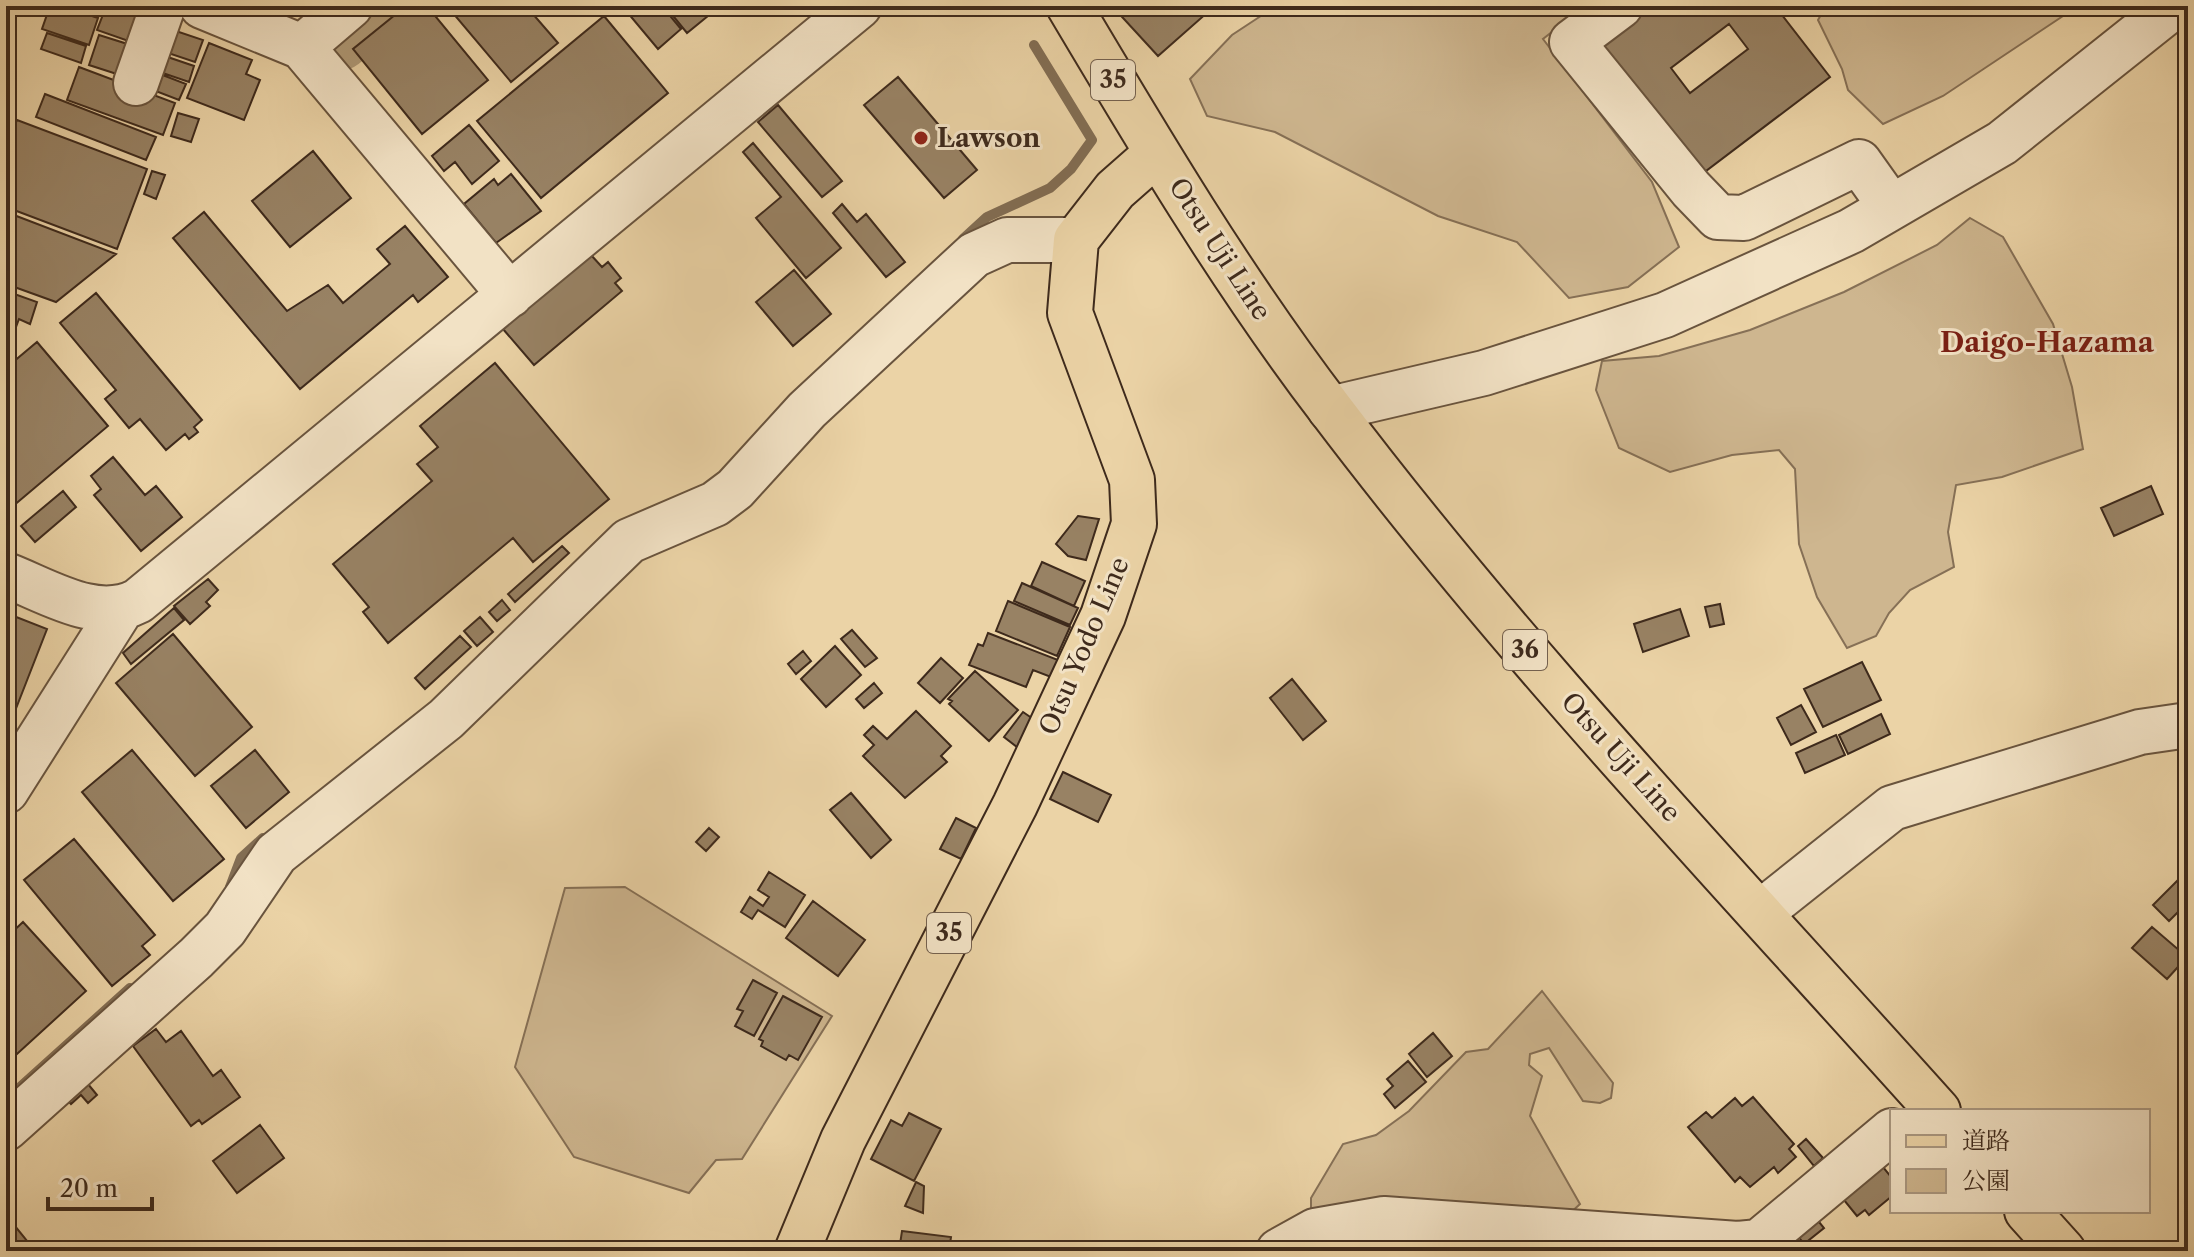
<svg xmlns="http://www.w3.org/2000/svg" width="2194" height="1257" font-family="'Libre Caslon Text','Noto Serif JP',serif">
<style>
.green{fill:#ceb68f;stroke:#867056;stroke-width:2}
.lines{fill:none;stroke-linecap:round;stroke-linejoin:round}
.stream{stroke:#826d53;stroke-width:10}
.river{stroke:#b09a77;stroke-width:62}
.building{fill:#988264;stroke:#3e2a1c;stroke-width:2;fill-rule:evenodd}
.minor-casing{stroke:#69543e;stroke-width:48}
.major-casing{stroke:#3e2a1c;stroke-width:48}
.minor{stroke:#f2e2c5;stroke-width:44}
.major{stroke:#ebd3a6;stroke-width:44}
.poi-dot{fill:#8f2418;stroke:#f2e2c5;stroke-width:3}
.labels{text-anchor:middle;stroke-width:6;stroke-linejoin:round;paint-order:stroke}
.shield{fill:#f2e2c5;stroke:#74614f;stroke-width:2}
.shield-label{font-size:24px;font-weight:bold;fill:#3e2a1c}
.poi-label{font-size:26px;font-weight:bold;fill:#3e2a1c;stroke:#f2e2c5;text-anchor:start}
.street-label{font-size:26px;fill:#3e2a1c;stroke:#f2e2c5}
.neighbourhood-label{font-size:28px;font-weight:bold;fill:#7a1f14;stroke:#f2e2c5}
</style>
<rect width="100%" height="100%" fill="#ebd3a6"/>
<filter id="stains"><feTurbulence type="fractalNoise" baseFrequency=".0025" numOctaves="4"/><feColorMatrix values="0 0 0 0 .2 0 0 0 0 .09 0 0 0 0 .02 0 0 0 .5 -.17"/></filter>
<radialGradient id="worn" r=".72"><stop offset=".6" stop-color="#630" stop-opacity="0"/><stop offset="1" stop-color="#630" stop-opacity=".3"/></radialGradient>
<path class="green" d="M1276,6h309l-42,33 109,143 27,65 -51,40 -59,11 -52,-56 -79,-26 -163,-84 -68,-16 -17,-37 42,-44z
M1826,6h252l-135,90 -60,28 -35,-34 -6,-21 -24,-49z
M1970,218l33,19 50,87 19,63 11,62 -81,28 -46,8 -8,47 6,35 -44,23 -21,23 -13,23 -29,12 -30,-51 -18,-53 -4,-75 -16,-19 -47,5 -62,17 -51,-24 -23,-58 6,-29 57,-5 91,-26 94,-38 93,-47z
M625,887l207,129 -90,143 -26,1 -27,33 -115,-36 -59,-90 50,-179z
M1542,991l71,92 -2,15 -11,5 -17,-2 -34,-53 -19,6 -1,11 13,11 -12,40 50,88 -14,13 -255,9v-28l32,-54 33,-9 33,-24 57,-59 22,-3z"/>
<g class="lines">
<path class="stream" d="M963,239l24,-22 63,-29 21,-19 21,-29 -58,-95
M230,887l11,-29 22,-20
M8,1098l122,-110"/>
<path class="river" d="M339,40l42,-34"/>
</g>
<path class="building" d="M50,6h12l36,12 -9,27 -47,-16z
M120,6l28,10 -11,28 -40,-14 9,-23 12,4z
M406,6h21l61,74 -66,54 -69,-85z
M447,6h79l32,37 -47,39z
M622,6h40l19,23 -23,20z
M665,6h53l1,1 -32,26z
M1112,6h91l5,6 -50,44z
M1648,6h127l55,71 -132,100 -100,-132zM1729,24l19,25 -58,44 -19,-25z
M604,16l64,77 -127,105 -64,-77z
M164,27l39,13 -8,22 -39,-13z
M47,33l39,13 -5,17 -40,-14z
M99,35l38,12 -11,30 -37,-12z
M209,43l43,17 -6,14 14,6 -16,40 -57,-22z
M153,52l41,14 -5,16 -41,-14z
M79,67l96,36 -12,32 -96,-35z
M147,69l39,15 -7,16 -39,-15z
M898,77l79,93 -33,28 -80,-93z
M45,94l111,43 -10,23 -110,-43z
M778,105l64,76 -20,16 -64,-75z
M178,113l21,6 -8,23 -20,-6z
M17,120l130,49 -30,80 -111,-42v-59z
M469,125l30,36 -27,23 -17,-22 -11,9 -12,-15z
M753,143l88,105 -35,30 -50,-60 25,-21 -38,-45z
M313,151l38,47 -61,49 -38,-46z
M152,171l13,4 -9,24 -12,-5z
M511,174l30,37 -45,32 -32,-39 30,-25 4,6z
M842,204l15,18 9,-8 39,48 -19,15 -53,-64z
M6,212l110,42 -60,48 -50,-18z
M204,212l83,99 41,-26 15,18 47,-39 -13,-15 28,-23 43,51 -30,25 -5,-7 -113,94 -127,-151z
M591,255l11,12 6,-5 13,16 -6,5 7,8 -88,74 -31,-36z
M794,270l37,44 -38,32 -37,-44z
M6,291l31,11 -7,22 -11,-5 -6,16 -7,-2z
M96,293l106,127 -8,7 4,5 -9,7 -4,-5 -19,16 -26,-31 -11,9 -24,-29 11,-9 -56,-67z
M37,342l71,84 -102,86v-144z
M495,363l114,136 -76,63 -20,-24 -125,105 -25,-31 6,-5 -36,-43 99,-83 -15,-17 21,-17 -18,-21z
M113,457l32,38 11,-9 26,31 -41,34 -47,-56 7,-6 -10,-13z
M2151,486l12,28 -49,22 -13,-28z
M63,491l13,16 -41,35 -14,-16z
M1078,516l21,3 -13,41 -18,-4 -12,-12z
M562,546l7,7 -54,49 -7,-8z
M1042,562l43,19 -11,25 -43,-20z
M208,579l10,11 -12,12 4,4 -20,18 -16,-18z
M1022,583l56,25 -8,17 -56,-24z
M502,600l8,10 -13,11 -8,-9z
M1008,601l62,26 -13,29 -61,-25z
M1720,604l4,20 -14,3 -5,-20z
M174,608l10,12 -53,44 -8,-11z
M1680,609l9,27 -46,16 -9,-28z
M6,613l41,16 -32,82 -9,-3z
M480,617l13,15 -16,14 -13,-15z
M852,630l25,28 -12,9 -24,-28z
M988,633l70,27 -7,17 -18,-7 -7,17 -57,-22 9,-21 5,2z
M173,634l79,93 -57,49 -79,-93z
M460,636l11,11 -46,42 -10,-11z
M835,646l26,29 -35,32 -25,-28z
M803,651l8,10 -15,13 -8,-10z
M941,658l22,20 -23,25 -22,-20z
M1862,662l19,38 -58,27 -19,-38z
M975,671l43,39 -29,31 -40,-37 3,-3 -4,-2z
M1292,679l34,42 -23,19 -33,-42z
M874,683l8,10 -18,15 -8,-9z
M1801,705l15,27 -25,13 -14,-27z
M916,711l35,35 -10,10 6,6 -42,36 -42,-42 11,-11 -10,-10 9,-9 14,13z
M1023,712l13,9 -19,26 -13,-10z
M1881,714l9,20 -42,20 -9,-19z
M1836,735l9,20 -40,18 -9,-20z
M132,750l92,109 -51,42 -91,-109z
M255,750l34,42 -43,36 -35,-42z
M1063,772l48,23 -13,27 -48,-23z
M851,793l40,47 -20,18 -41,-48z
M956,818l20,10 -15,31 -21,-10z
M709,828l10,9 -13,14 -10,-9z
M74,839l81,96 -13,11 8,9 -38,31 -88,-106z
M2188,870v32l-19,19 -16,-16z
M769,872l36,23 -20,32 -27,-17 -6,9 -11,-7 9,-15 13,9 6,-9 -11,-7z
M813,901l52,39 -27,36 -52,-38z
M23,922l63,69 -80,73v-118l3,-11z
M2152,927l35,30 -20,22 -35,-31z
M753,980l24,13 -23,43 -19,-10 8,-15 -6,-2z
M783,996l39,21 -24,43 -9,-5 -3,5 -25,-14 2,-5 -4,-2z
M156,1029l10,13 15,-11 32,45 8,-6 19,27 -38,27 -3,-4 -8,6 -58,-80z
M1433,1033l19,23 -25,21 -18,-23z
M1408,1061l18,21 -31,26 -11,-14 9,-8 -6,-7z
M83,1078l14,17 -9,8 -7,-8 -10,9 -8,-9z
M1753,1097l41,47 -5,5 7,8 -18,16 -4,-6 -24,20 -10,-10 -5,5 -47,-55 18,-15 6,6 23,-20 7,8z
M909,1113l32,16 -27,52 -43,-22 20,-39 11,6z
M260,1125l24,33 -47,35 -24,-32z
M1806,1139l17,19 -9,8 -16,-20z
M1874,1156l18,22v18l-23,19 -4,-5 -8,6 -22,-27z
M916,1182l8,4 -1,27 -18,-7z
M1811,1212l13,16 -20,16 -12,-16z
M6,1215l22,27 -11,9h-11z
M902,1231l49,6 -2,14h-50z
M1438,1235l30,6 -2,10h-31z
M1373,1236l10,15h-31z"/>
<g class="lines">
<g class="minor-casing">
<path id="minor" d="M202,6l100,41 208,248
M1620,6l-48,36 119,147 27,28 26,1 115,-56 32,45
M302,47l48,-41
M136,83l27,-77
M1330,409l154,-36 181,-58 186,-84 151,-88 172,-137
M6,575c42,16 90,48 132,26l721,-595
M6,791l114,-180
M1760,913l132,-105 248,-76 48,-7
M6,1128l190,-170 29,-29 51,-75 170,-135 183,-178 86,-37 20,-15 72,-79 167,-155 33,-15h69
M1279,1251l36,-20 69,-12 354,25 21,-2 133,-111"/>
</g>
<g class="major-casing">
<path id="major" d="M1069,6c82,138 164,276 262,404 186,246 401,471 607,701
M2027,1211l36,40
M797,1251l46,-111 172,-335 88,-189 31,-92 -2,-44 -62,-167 6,-73 39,-50 42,-37"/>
</g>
<use href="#minor" class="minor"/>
<use href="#major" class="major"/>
</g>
<circle class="poi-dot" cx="921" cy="138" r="8"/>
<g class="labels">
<g class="shield">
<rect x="1091" y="60" width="44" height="40" rx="6"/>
<rect x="1503" y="630" width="44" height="40" rx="6"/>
<rect x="927" y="913" width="44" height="40" rx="6"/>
</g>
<g class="shield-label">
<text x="1113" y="88">35</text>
<text x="1525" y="658">36</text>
<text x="949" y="941">35</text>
</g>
<g class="poi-label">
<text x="937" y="147">Lawson</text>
</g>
<g class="street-label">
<text transform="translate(1220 249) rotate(57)" y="9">Otsu Uji Line</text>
<text transform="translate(1084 646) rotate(-67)" y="9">Otsu Yodo Line</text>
<text transform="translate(1621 757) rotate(48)" y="9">Otsu Uji Line</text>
</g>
<g class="neighbourhood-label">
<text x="2047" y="352">Daigo-Hazama</text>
</g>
</g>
<rect width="2194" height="1257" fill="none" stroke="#ebd3a6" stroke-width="32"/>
<rect x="8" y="8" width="2178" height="1241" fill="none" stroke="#3e2a1c" stroke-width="4"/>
<rect x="16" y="16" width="2162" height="1225" fill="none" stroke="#3e2a1c" stroke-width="2"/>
<rect x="1890" y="1109" width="260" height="104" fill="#f2e2c5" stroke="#aa9881" stroke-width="2"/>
<rect x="1906" y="1135" width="40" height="12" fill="#ebd3a6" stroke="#aa9881" stroke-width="2"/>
<text x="1962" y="1149" font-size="24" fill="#3e2a1c">道路</text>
<rect x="1906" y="1169" width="40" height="24" fill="#ceb68f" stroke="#aa9881" stroke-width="2"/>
<text x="1962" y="1189" font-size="24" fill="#3e2a1c">公園</text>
<path d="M48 1197v12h104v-12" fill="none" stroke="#3e2a1c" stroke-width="4"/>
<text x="60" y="1197" font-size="24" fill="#3e2a1c" stroke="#f2e2c5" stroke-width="6" paint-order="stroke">20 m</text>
<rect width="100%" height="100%" filter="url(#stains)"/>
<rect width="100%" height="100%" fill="url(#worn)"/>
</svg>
